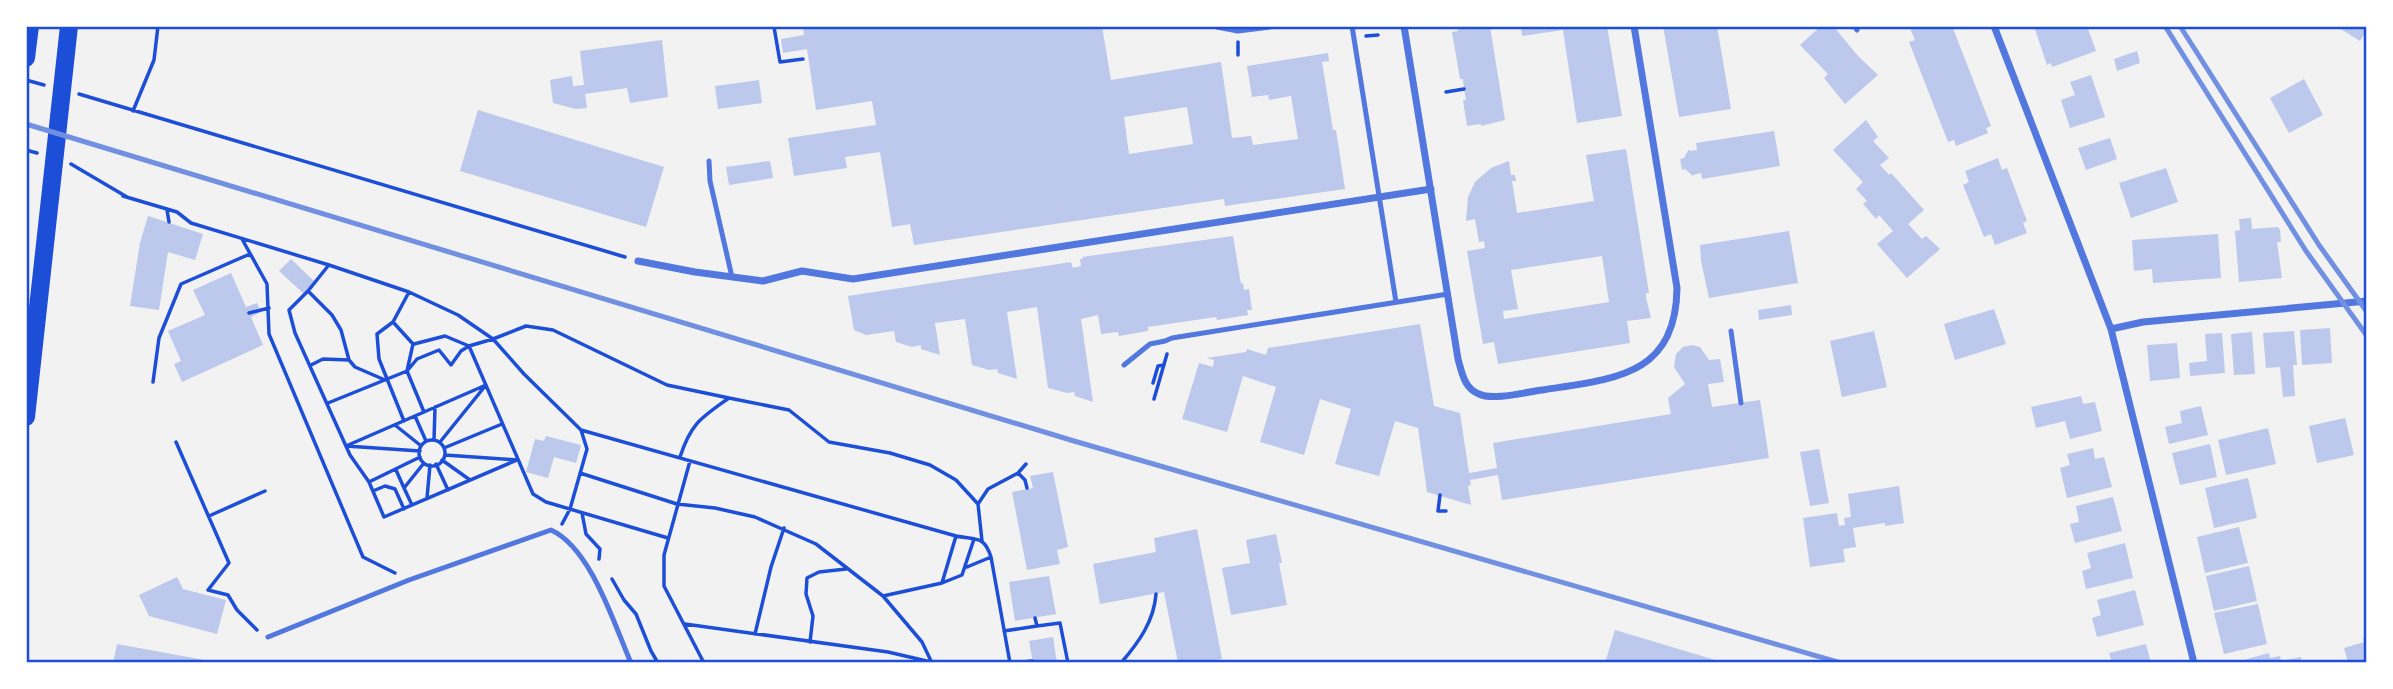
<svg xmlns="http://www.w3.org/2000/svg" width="2393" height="689" font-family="Cabin,sans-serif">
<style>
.building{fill:#bdc9ec;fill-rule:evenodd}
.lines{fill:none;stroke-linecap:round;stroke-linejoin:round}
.path{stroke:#1d4ed8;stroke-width:3.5}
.service{stroke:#5277de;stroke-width:5}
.minor{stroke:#5277de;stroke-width:7}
.motorway{stroke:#1d4ed8;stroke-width:18}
.rail{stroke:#7290e2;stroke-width:5}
.neatline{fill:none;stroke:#1d4ed8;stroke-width:2.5}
</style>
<rect width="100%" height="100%" fill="#f2f2f2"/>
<path class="building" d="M803,26h299l9,54 110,-18 11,76 19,-2 2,9 45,-6 -7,-43 -22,4 -1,-5 -16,2 -5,-31 81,-13 1,8 -7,1 11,68h3l9,59 -120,17 -1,-7 -310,46 -4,-21 -18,3 -12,-75 -35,5 2,11 -53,8 -6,-38 88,-13 -4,-24 -56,9 -9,-61 -24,4 -2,-14 23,-4zM1187,107l6,37 -64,10 -5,-37z
M1457,26h33l15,94 -24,6v-2l-14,2 -4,-26h3l-2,-11 -1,-10h-3l-8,-47 6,-1z
M1521,26h86l15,90 -45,7 -14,-93 -41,6z
M1663,26h54l14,83 -52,8z
M1821,26h12l26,31 19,18 -33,29 -21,-26 4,-4 -28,-29z
M1909,26h35l1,3 7,-3 39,100 -5,2 2,5 -32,13 -2,-6 -6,2 -39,-100 6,-2z
M2034,26h53l9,25 -44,16 -1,-4 -4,2z
M2336,26h31v3l-7,12z
M662,40l6,57 -38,6 -3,-15 -42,6 2,14 -11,1 -23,-6 -3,-23 22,-4 1,10 11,-1 -4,-34z
M2137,51l3,12 -23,8 -3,-12z
M2091,75l14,42 -35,11 -9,-28 14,-5 -5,-13z
M2304,79l19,36 -34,18 -19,-35z
M759,80l3,23 -44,6 -3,-23z
M478,110l186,57 -18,60 -186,-56z
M1866,120l12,17 -5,4 16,17 -9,7 9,10 2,-2 33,37 -16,14 14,15 4,-3 14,13 -33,29 -30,-34 16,-13 -14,-16 -3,4 -13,-15 4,-3 -11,-12 7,-7 -30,-32z
M1774,131l6,35 -78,13 -1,-6 -8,2 1,2 -9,-8 -3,1 -2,-11 4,-1 5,-9 1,2 7,-1 -1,-7z
M2110,138l7,21 -31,11 -8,-22z
M1626,149l23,144h-3v4l5,21 -24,3 3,22 -132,21 -4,-22 -11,2 -16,-93 18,-3 -1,-7 -5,1 -4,-23 -9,2 2,-24 7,-15 16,-14 18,-7 2,14h4l1,6h-4l5,32 77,-12 -8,-46zM1602,256l7,46 -105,17 -1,-8 15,-2 -7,-39z
M1998,158l4,12 5,-2 20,53 -4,2 4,10 -32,12 -4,-11 -7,3 -21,-52 6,-3 -4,-11z
M770,161l3,17 -44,7 -3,-18z
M2166,168l12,34 -47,16 -12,-35z
M148,216l55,18 -8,26 -27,-8 -9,58 -29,-4 10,-63z
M2251,218l1,11 26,-2 2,3 1,12h-4l5,36 -43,4 -4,-51 5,-1 -1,-11z
M1789,231l9,52 -89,15 -8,-37 -1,-16z
M2218,234l3,44 -68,5 -1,-14 -18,2 -2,-31z
M1233,236l8,48 2,-1 1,7 5,-1 3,21h-5l1,5 -31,5 -1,-3 -68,10v4l-29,5 -1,-4 -17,2 -3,-19 -17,4 12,83 -18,-6 -1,-4 -7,1 -19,-5 -11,-81 -30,5 10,67 -19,-6 -1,-4 -8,1 -17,-5 -7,-46 -30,4 5,32 -19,-6v-4l-9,2 -16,-5 -2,-11 -28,4 -12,-5 -6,-34 223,-34 2,6 8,-2 -1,-7h3l-1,-2z
M291,259l24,23 -11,12 -25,-23z
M231,273l15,34 11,-4 4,9 -10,5 12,28 -81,37 -8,-18 7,-3 -13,-30 37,-16 -12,-25z
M1791,305l1,10 -33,5 -1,-10z
M1994,309l12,35 -51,16 -11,-36z
M1420,324l14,82 26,7 9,60 28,-5 -4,-25 178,-29 -3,-16 17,-14 -11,-17 2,-13 7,-7 9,-2 8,2 9,13 11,-1 4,23 -16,2 4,23 48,-7 9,58 -267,42 -4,-25 -28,5 1,5 -3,1 3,19 -44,-13 -9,-64 -23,-7 -16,55 -44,-12 16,-55 -31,-10 -16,56 -44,-13 16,-55 -33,-11 -16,56 -45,-13 17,-56 14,4 1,-7 -7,-2 39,-6 1,-3 19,6 2,-7z
M2330,328l2,35 -30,2 -2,-35z
M1874,331l13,56 -45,10 -12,-56z
M2294,331l3,34h-4l2,31 -12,1 -3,-30 -14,1 -3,-35z
M2252,332l3,42 -21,1 -3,-41z
M2222,333l3,40 -35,3 -1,-13 18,-2 -2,-27z
M2177,343l3,35 -30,3 -3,-36z
M2081,396l2,8 12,-2 7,29 -32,8 -5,-18 -29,7 -5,-21z
M2201,406l7,29 -39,9 -4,-17 17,-4 -2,-12z
M2345,418l9,37 -37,8 -8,-37z
M2268,428l8,36 -50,11 -8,-35z
M546,436l35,9 -5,18 -22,-6 -6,21 -22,-6 9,-33 9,2z
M2210,444l7,33 -37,8 -8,-32z
M2093,448l2,11 9,-2 8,30 -45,11 -7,-30 10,-3 -3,-11z
M1819,449l10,54 -19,3 -10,-54z
M1053,472l15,75 -11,3 3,14 -33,6 -15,-78 21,-4 -3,-12z
M2248,478l9,40 -43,10 -9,-40z
M1899,486l5,37 -19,3v-3l-32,5 3,19 -13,2 2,13 -35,5 -7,-49 34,-5 2,13 6,-1 -1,-7 7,-1 -3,-23z
M2113,497l9,34 -47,12 -5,-19 9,-2 -3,-16z
M2239,527l9,36 -43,10 -8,-36z
M1197,529l25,130 -19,4h-25l-14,-71 -64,12 -7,-40 63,-12 -2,-14z
M1276,534l6,29h-3l8,42 -56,10 -9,-47 28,-5 -4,-23z
M2125,543l8,35 -47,11 -4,-18 9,-3 -4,-15z
M2249,566l8,35 -43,10 -8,-35z
M1049,576l7,38 -41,7 -6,-39z
M177,577l6,12 43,11 -9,34 -68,-18 -10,-21z
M2135,590l9,35 -47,12 -5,-19 9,-3 -4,-15z
M2258,604l9,40 -43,10 -10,-41z
M1615,630l107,32v1h-117z
M1053,637l4,26h-24l-4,-22z
M2367,637v26h-19l-4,-15 20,-6 -1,-4z
M117,644l93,17v2h-97z
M2146,644l5,19h-39l-3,-10z
M2269,653l1,5 10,-2 1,5 20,-4 1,6h-69z"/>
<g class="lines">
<path class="path" d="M780,26l-6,1 6,35 23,-3
M1366,36l12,-1
M1238,42v13
M26,80l18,5
M1446,92l18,-3
M79,94l546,163
M133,111l21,-51 4,-34
M26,150l11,3
M71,164l56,33 -4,-1 54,16 14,11 138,42 80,27 49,23 35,24 31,35 57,56 375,106c20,4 28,-1 35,21l19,106
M167,210l2,12
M242,239l25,45 2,50 94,223 32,16
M328,266l-20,25 -19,19 6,23 55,122 19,27 15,35 133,-57 -72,-5
M308,291l24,24 9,15 8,30 6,7 30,13
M249,313l20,-5
M393,322l20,22 -6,27 17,41
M414,344l31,-8 24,10
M311,365l12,-6 26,1
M153,382l6,-44 22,-54 69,-30
M1153,383l5,-17 6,-1
M1154,399l13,-45
M328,403l79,-32 10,-12 22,-9 12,15 10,-14 8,-5
M415,416l11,25
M404,421l-25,-62 -2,-25 16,-12 16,-30
M395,425l25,20
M434,440l1,-33
M419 453a13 13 0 1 1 26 0a13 13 0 1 1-26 0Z
M176,442l53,121 -21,27 20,5 9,15 20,20
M444,448l58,-24
M420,451l-74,-5 140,-61 -46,57
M680,457c11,-34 21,-39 49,-59l60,12 40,32 61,11 40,12 26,15 22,24 4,37
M442,460l28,20
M690,461l-26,94v31l40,77
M436,464l12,26
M396,470l8,18
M580,473l97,31 38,4 40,9 61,27 67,52 39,46 10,21
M1018,473l8,-9
M369,482l51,-25
M373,491l12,-5 10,3 9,20
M1440,495l-2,16h8
M427,498l3,-33
M978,504l10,-15 30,-16 7,7 2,8
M412,505l-8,-17 20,-25
M582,513l4,21 14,15 -1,10
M209,516l56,-25
M562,524l8,-15 17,-60 -6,-19
M668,538l-122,-36 -13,-8 -64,-148 24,-7 33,-13 27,4 114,55 62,13
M967,567l24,-10
M612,579l12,21 12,14 15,37 7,12
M942,583l14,-47
M883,596l59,-13 20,-8 12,-36
M685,624l203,28 43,10
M1037,626l23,-3 8,40
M1004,631l33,-5 -2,-8
M755,634l16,-67 13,-39
M810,642l3,-26 -7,-22 1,-16 12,-6 27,-3
M1013,663l19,-2
M1121,663c18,-21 33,-42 35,-69"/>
<path class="service" d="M1352,26l44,276
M1854,26l3,4
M709,161l1,20 22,96
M1731,331l10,72
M1124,365l26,-21 15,-3 7,-3 276,-44
M268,637l141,-57 142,-50c40,18 63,94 80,133"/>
<path class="minor" d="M1217,26l21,4 32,-4
M1404,26l54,333c4,14 6,29 21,35 14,7 47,-2 63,-4 71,-11 134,-13 135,-102l-43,-262
M1994,26l117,303 83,334
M638,261l57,11 68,9 39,-10 51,8 578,-90
M2111,329l32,-7 224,-21"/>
<path class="motorway" d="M26,58l4,-32
M26,417l43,-391"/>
<path class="rail" d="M2165,26l141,225 61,85
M2180,26l139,219 48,67
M26,124l1048,317 767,222"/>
</g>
<rect width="2393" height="689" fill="none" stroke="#ffffff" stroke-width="56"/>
<rect x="28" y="28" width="2337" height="633" class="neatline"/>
</svg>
